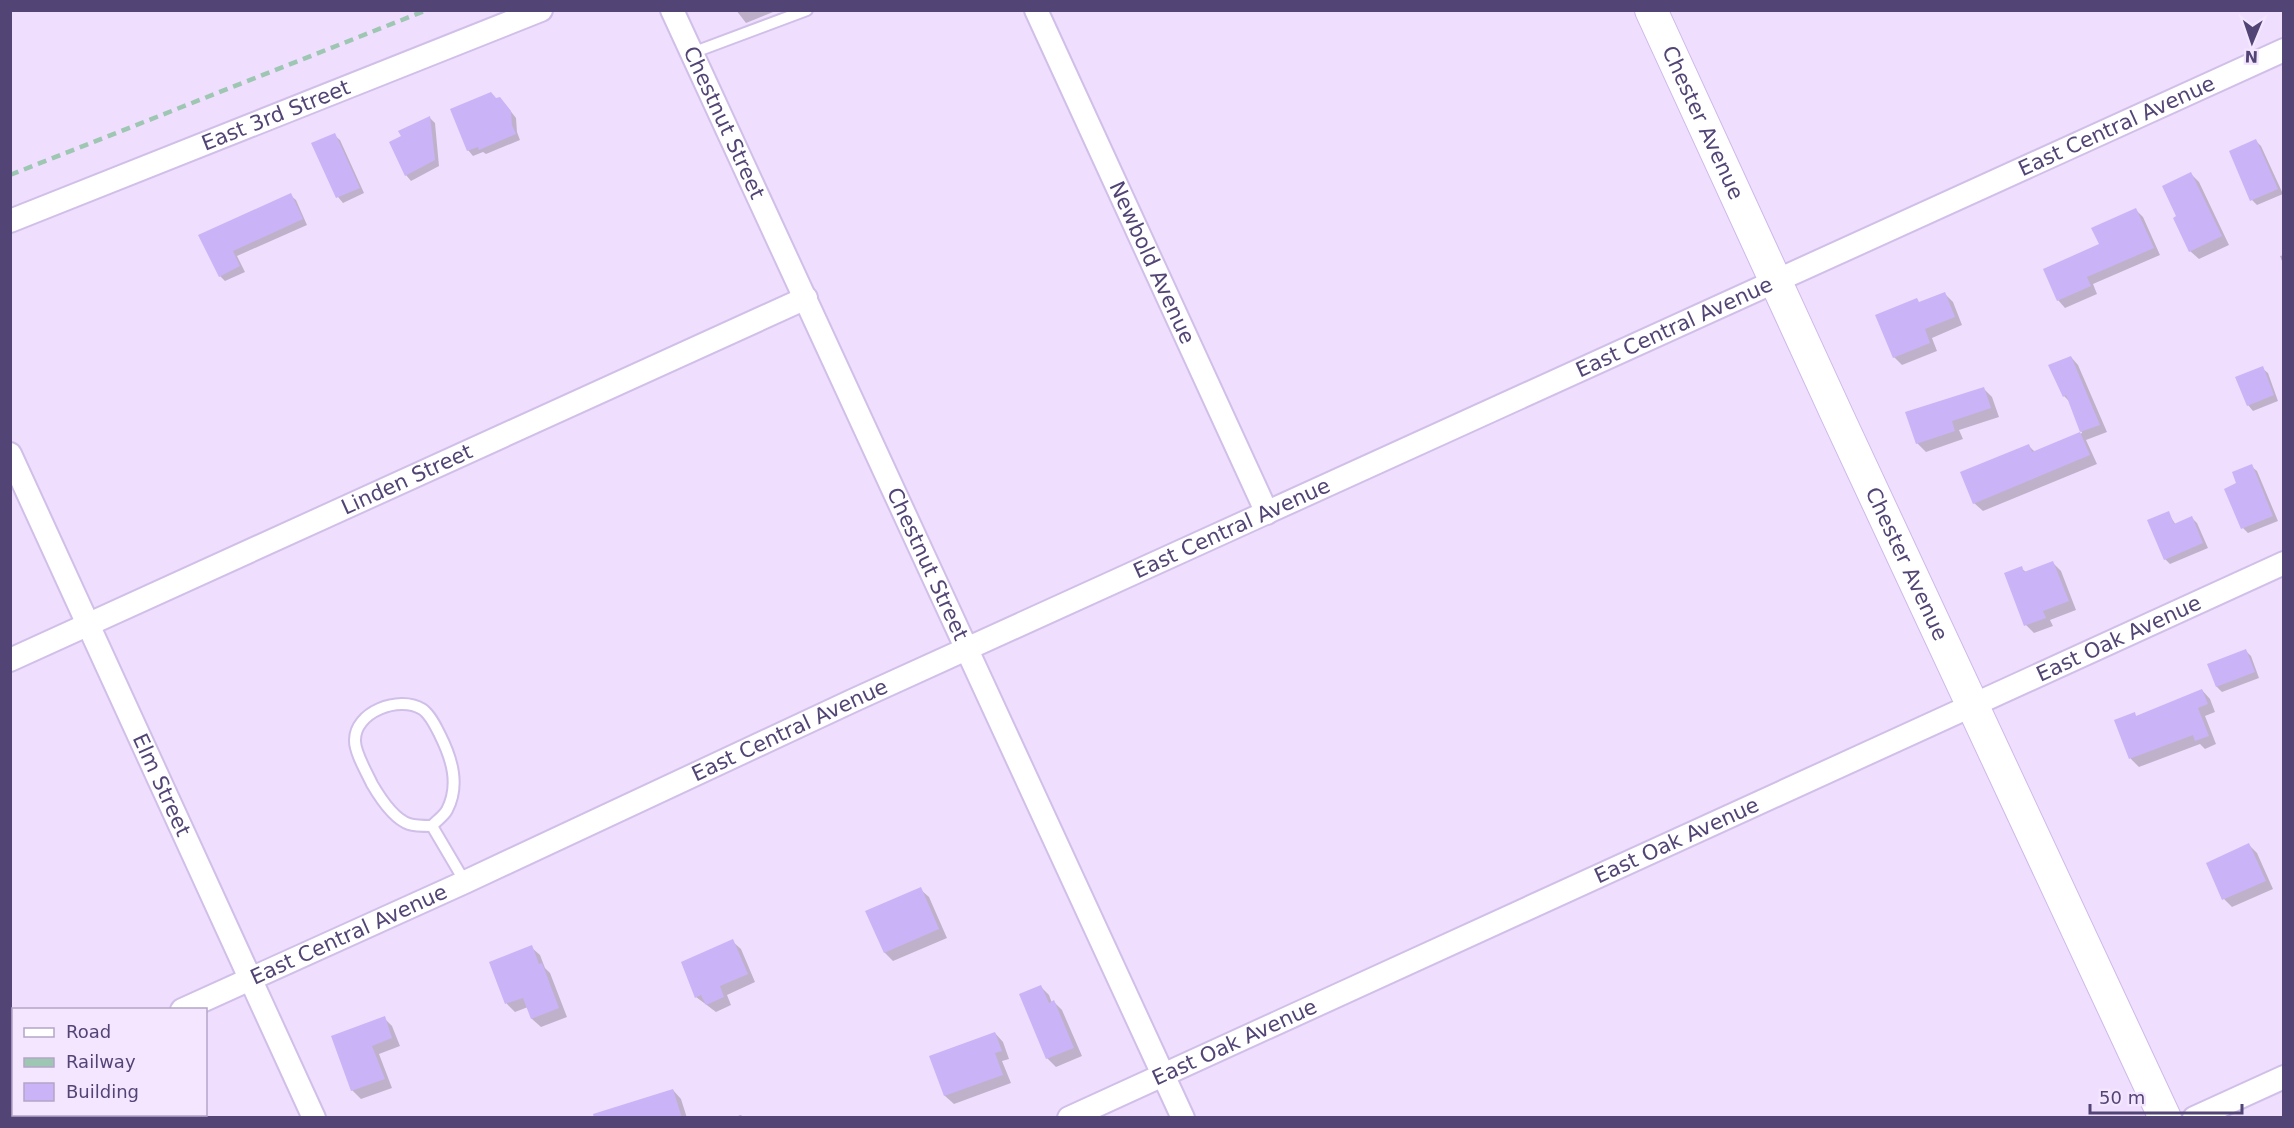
<svg xmlns="http://www.w3.org/2000/svg" width="2294" height="1128" font-family="'DejaVu Sans',sans-serif">
<style>
.shadow{fill:#0003}
.building{fill:#cab3f6}
.lines{fill:none;stroke-linecap:round;stroke-linejoin:round}
.service-casing{stroke:#d0bfe8;stroke-width:14}
.minor-casing{stroke:#d0bfe8;stroke-width:26}
.secondary-casing{stroke:#cdb9ea;stroke-width:34}
.service{stroke:#fff;stroke-width:10}
.minor{stroke:#fff;stroke-width:22}
.secondary{stroke:#fff;stroke-width:32}
.rail{stroke:#9dc7b2;stroke-width:4.5;stroke-dasharray:9 6;stroke-linecap:butt}
.labels{text-anchor:middle;stroke-width:5;stroke-linejoin:round;paint-order:stroke}
.street-label{font-size:21px;fill:#534476;stroke:#f4e6ff}
</style>
<rect width="100%" height="100%" fill="#f0defe"/>
<path class="shadow" d="M736,10h42l-32,13z
M496,100l9,4 11,14 1,14 3,8 -34,14 -3,-2 -10,4 -5,-6z
M430,118l5,5 4,43 -28,15 -5,-6 -3,-39z
M334,135l6,5 24,53 -21,10 -5,-6z
M2256,141l5,5 22,48 -26,11 -5,-5z
M2191,174l8,8 30,63 -30,14 -9,-8 -12,-34z
M290,195l6,5 11,25 -70,31 8,16 -20,9 -5,-5 -20,-41z
M2136,210l7,7 17,38 -67,29 4,10 -32,14 -7,-8 43,-55z
M2284,255v11l-4,-10z
M1945,294l8,8 9,23 -30,13 5,13 -35,14 -8,-8 26,-53z
M2071,357l7,8 29,67 -21,8 11,24 -114,47 -9,-8 55,-57 6,6 47,-19 -12,-31 -6,-6z
M2262,368l6,5 10,28 -25,10 -5,-6z
M1984,389l8,8 7,20 -40,13 4,9 -37,13 -9,-9z
M2251,466l6,5 21,50 -30,12 -5,-5 -5,-44z
M2168,513l8,12 16,-7 5,5 11,25 -38,16 -5,-5z
M2053,563l8,8 15,39 -26,10 3,6 -19,7 -8,-8 -5,-57 6,5z
M2246,651l5,5 8,22 -37,14 -5,-5 -8,-22z
M2202,690l8,9 5,13 -10,4 11,28 -11,5 -5,-5 -61,23 -8,-8 -15,-38 18,-7 3,3z
M2249,845l8,8 16,36 -41,18 -8,-8z
M920,889l9,8 18,41 -54,23 -8,-8 -18,-41z
M732,941l9,8 14,33 -28,13 4,10 -15,7 -20,-15z
M531,947l9,8 5,13 5,5 17,44 -26,10 -9,-8 -4,-12 -13,5 -8,-8 -16,-41z
M1041,987l8,8 3,8 2,-1 8,8 20,46 -26,11 -9,-9 -26,-63z
M384,1018l8,8 8,20 -21,8 13,34 -31,11 -9,-9z
M995,1033l8,9 6,17 -7,2 9,22 -57,21 -9,-8 -14,-39z
M673,1090l8,9 6,19h-62z
M741,1115l3,3h-13z"/>
<path class="building" d="M491,92l5,6 4,-1 11,14 1,14 4,9 -37,16 -1,-3 -11,4 -17,-42z
M430,116l5,44 -30,16 -16,-34 12,-6 -3,-5z
M335,133l25,55 -24,10 -25,-55z
M2256,139l22,50 -28,12 -21,-50z
M2191,172l31,64 -33,16 -16,-34 3,-2 -14,-30z
M291,193l12,26 -70,32 7,15 -21,11 -21,-42z
M2136,208l18,40 -67,29 4,9 -34,15 -14,-32 56,-25 -8,-16z
M1945,292l10,25 -30,12 5,14 -37,15 -18,-43 42,-17 2,4z
M2071,356l29,69 -20,7 -14,-37 -3,2 -15,-32z
M2263,366l11,29 -27,11 -12,-29z
M1984,387l7,21 -39,13 3,10 -39,13 -11,-32z
M2080,432l10,23 -117,49 -13,-32 69,-28 3,8z
M2252,464l21,52 -32,13 -17,-40 12,-6 -4,-11z
M2169,511l5,13 18,-8 11,27 -39,17 -17,-40z
M2053,561l16,40 -26,10 3,7 -22,8 -20,-53 18,-7 2,6z
M2246,649l9,23 -39,15 -9,-23z
M2202,689l6,15 -10,4 11,28 -14,5 -2,-6 -64,24 -15,-39 21,-8 1,4z
M2249,843l17,38 -44,19 -16,-37z
M921,887l18,42 -55,24 -19,-42z
M733,939l15,35 -28,12 4,11 -18,8 -5,-10 -6,3 -14,-36z
M532,945l7,19 3,-1 17,45 -28,11 -8,-21 -18,6 -16,-42z
M1041,985l8,18 5,-3 20,48 -28,11 -27,-65z
M385,1016l7,22 -20,8 13,33 -34,12 -20,-55z
M995,1032l7,19 -7,2 8,22 -59,21 -15,-40z
M673,1089l9,29h-88l-1,-4z"/>
<g class="lines">
<g class="service-casing">
<path id="service" d="M692,53l115,-43
M432,826c-7,0 -17,0 -23,-2 -15,-5 -30,-28 -37,-40 -5,-11 -17,-31 -17,-43 -1,-29 44,-46 67,-32 8,5 14,18 18,26 12,24 20,50 7,75 -3,6 -11,11 -15,16l33,56"/>
</g>
<g class="minor-casing">
<g id="minor">
<path id="s1" d="M672,10l511,1108"/>
<path id="s2" d="M1036,10l231,503"/>
<path id="s3" d="M10,221l531,-211"/>
<path id="s4" d="M10,454l304,664"/>
<path id="s5" d="M10,660l796,-362"/>
<path id="s6" d="M182,1010l283,-128 387,-181 1432,-651"/>
<path d="M10,1088l4,-2"/>
<path id="s7" d="M1069,1118l1215,-555"/>
<path d="M2194,1118l90,-41"/>
</g>
</g>
<g class="secondary-casing">
<g id="secondary">
<path id="s8" d="M1651,10l187,407 327,701"/>
</g>
</g>
<use href="#service" class="service"/>
<use href="#minor" class="minor"/>
<use href="#secondary" class="secondary"/>
<path class="rail" d="M10,175l417,-165"/>
</g>
<g class="labels">
<g class="street-label">
<text dy="7" stroke="none"><textPath href="#s3" startOffset="286">East 3rd Street</textPath></text>
<text dy="7" stroke="none"><textPath href="#s1" startOffset="124">Chestnut Street</textPath></text>
<text dy="7" stroke="none"><textPath href="#s8" startOffset="124">Chester Avenue</textPath></text>
<text dy="7" stroke="none"><textPath href="#s6" startOffset="2127">East Central Avenue</textPath></text>
<text dy="7" stroke="none"><textPath href="#s2" startOffset="278">Newbold Avenue</textPath></text>
<text dy="7" stroke="none"><textPath href="#s6" startOffset="1641">East Central Avenue</textPath></text>
<text dy="7" stroke="none"><textPath href="#s5" startOffset="436">Linden Street</textPath></text>
<text dy="7" stroke="none"><textPath href="#s6" startOffset="1155">East Central Avenue</textPath></text>
<text dy="7" stroke="none"><textPath href="#s1" startOffset="610">Chestnut Street</textPath></text>
<text dy="7" stroke="none"><textPath href="#s8" startOffset="610">Chester Avenue</textPath></text>
<text dy="7" stroke="none"><textPath href="#s7" startOffset="1154">East Oak Avenue</textPath></text>
<text dy="7" stroke="none"><textPath href="#s6" startOffset="669">East Central Avenue</textPath></text>
<text dy="7" stroke="none"><textPath href="#s4" startOffset="364">Elm Street</textPath></text>
<text dy="7" stroke="none"><textPath href="#s7" startOffset="668">East Oak Avenue</textPath></text>
<text dy="7" stroke="none"><textPath href="#s6" startOffset="183">East Central Avenue</textPath></text>
<text dy="7" stroke="none"><textPath href="#s7" startOffset="182">East Oak Avenue</textPath></text>
</g>
</g>
<rect width="2294" height="1128" fill="none" stroke="#534476" stroke-width="24"/>
<rect x="12" y="1008" width="195" height="108" fill="#f4e6ff" stroke="#b4a5c8" stroke-width="1.5"/>
<rect x="24" y="1028" width="30" height="9" fill="#ffffff" stroke="#b4a5c8" stroke-width="1.5"/>
<text x="66" y="1038" font-size="18" fill="#534476">Road</text>
<rect x="24" y="1058" width="30" height="9" fill="#9dc7b2" stroke="#b4a5c8" stroke-width="1.5"/>
<text x="66" y="1068" font-size="18" fill="#534476">Railway</text>
<rect x="24" y="1083" width="30" height="18" fill="#cab3f6" stroke="#b4a5c8" stroke-width="1.5"/>
<text x="66" y="1098" font-size="18" fill="#534476">Building</text>
<g transform="translate(2252 42) rotate(182)" stroke="#f4e6ff" stroke-width="4.5" paint-order="stroke">
<path d="M0-4.5L10 22L0 15L-10 22Z" fill="#534476"/>
<text y="-9" font-size="16" font-weight="bold" text-anchor="middle" fill="#534476">N</text>
</g>
<path d="M2090 1104v9h152v-9" fill="none" stroke="#534476" stroke-width="3"/>
<text x="2099" y="1104" font-size="18" fill="#534476" stroke="#f4e6ff" stroke-width="4.5" paint-order="stroke">50 m</text>
</svg>
